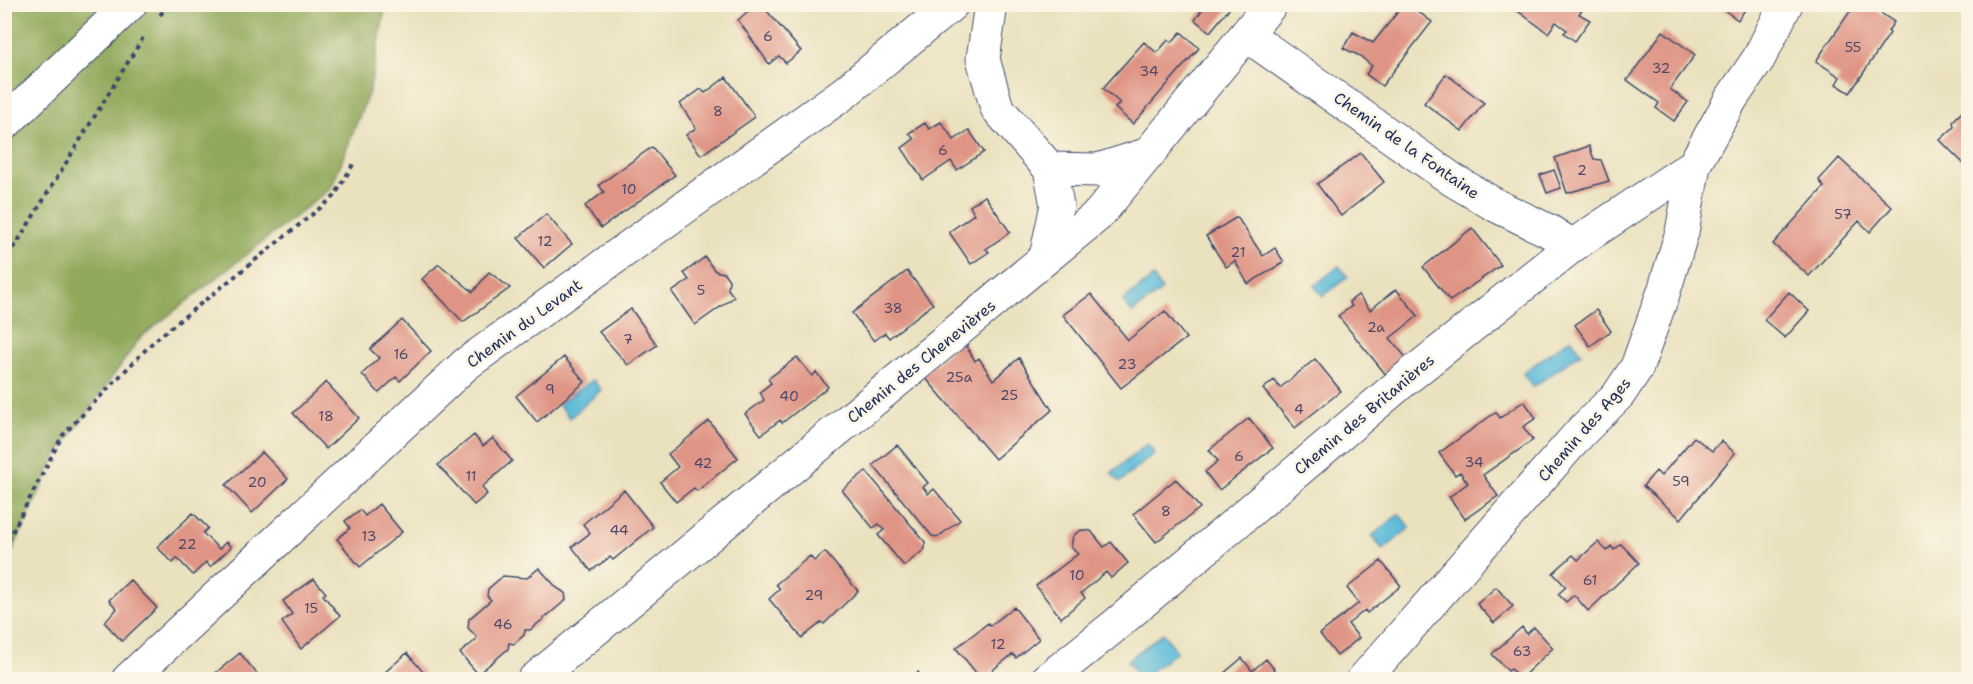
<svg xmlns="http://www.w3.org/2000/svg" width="1973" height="684" font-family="'Shantell Sans',sans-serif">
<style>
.forest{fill:#90a85a;stroke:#566c5c;stroke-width:1.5}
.water{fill:#5bbbd9;stroke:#3b759c;stroke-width:1.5}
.building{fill:#df9485}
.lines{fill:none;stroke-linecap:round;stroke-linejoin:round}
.minor-casing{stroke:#3a4a6c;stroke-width:35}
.tertiary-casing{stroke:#3a4a6c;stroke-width:35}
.path{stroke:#3a4a6c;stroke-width:4;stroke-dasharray:4.5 4.5;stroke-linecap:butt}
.minor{stroke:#fff;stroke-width:33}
.tertiary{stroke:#fff;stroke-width:33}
.labels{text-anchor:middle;stroke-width:5;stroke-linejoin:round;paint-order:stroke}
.number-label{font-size:14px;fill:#4c4868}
.street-label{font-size:16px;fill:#1b2f5e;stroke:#fcf5e5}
</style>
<rect width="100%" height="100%" fill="#fcf5e5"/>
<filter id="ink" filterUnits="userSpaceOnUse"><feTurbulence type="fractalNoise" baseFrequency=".0167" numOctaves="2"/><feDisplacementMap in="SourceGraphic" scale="12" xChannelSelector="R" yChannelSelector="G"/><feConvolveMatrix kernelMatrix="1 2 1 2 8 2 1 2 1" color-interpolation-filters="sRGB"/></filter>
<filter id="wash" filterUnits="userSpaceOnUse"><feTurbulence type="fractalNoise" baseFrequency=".008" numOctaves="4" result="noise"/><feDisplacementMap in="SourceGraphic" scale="24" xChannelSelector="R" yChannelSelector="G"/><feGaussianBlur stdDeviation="1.35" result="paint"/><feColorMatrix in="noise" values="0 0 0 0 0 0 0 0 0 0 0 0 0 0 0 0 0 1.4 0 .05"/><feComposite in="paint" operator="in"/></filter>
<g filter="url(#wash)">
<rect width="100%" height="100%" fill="#eae1be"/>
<path class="forest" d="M5,5h381l-17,87 -38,96 -191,150 -84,118 -51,111z"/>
<path class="water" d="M1339,266l9,11 -25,19 -9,-10z
M1153,277l9,13 -30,23 -9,-12z
M1571,338l10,15 -48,34 -10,-14z
M593,380l8,10 -31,28 -12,-14z
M1147,444l8,9 -35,29 -9,-9z
M1399,514l11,14 -27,22 -11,-14z
M1163,633l14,18 -36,28 -14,-18z"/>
<g id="blocks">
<path class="building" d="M756,4h5l40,47 -15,12 -7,-7 -10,8 -31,-44z
M1206,4h27l-23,28 -15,-12z
M1404,4h4l24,18 -50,64 -16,-12 6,-8 -12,-10 -17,-8 10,-16 20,11z
M1518,4h68l-7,10 11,6 -15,21 -11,-8 3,-3 -11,-8 -8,11 -33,-24z
M1716,4h33l-11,16z
M1859,4h8l27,18 -6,9 2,2 -40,60 -14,-9 4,-7 -24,-16 37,-54 3,2z
M1663,31l32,24 -25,34 18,13 -14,19 -18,-13 3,-5 -32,-23z
M1181,32l18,16 -66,76 -18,-16 5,-5 -17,-15 41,-46 13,11 11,-13 4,2z
M1446,74l38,29 -22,28 -38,-28z
M726,77l29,40 -54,38 -15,-20 10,-7 -16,-24 21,-15 4,4z
M1968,106v62l-28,-28 14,-13 -1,-6z
M941,122l13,18 15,-10 15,22 -27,18 -6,-9 -28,19 -21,-32 12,-9 -5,-6 16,-10 4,6z
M1589,146l5,13 7,1 8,21 -42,12 -12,-35z
M652,147l23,28 -74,53 -16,-22 19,-14 -5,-7z
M1361,153l23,29 -43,34 -24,-32z
M1839,158l53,49 -22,25 -11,-11 -50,55 -36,-32 51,-57 -5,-7z
M1554,170l7,18 -14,5 -7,-18z
M985,196l25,36 -24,17 3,3 -18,12 -22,-32 25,-18 -4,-8z
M546,214l26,30 -28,24 -26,-30z
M1237,217l26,39 12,-8 9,14 -36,22 -13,-23 -9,6 -20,-31z
M1472,228l29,37 -51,36 -27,-34z
M705,257l10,14 9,2 5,7 -1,9 6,8 -39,28 -23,-33 17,-12 -5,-7z
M439,264l34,28 16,-20 21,16 -47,34 -41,-43z
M907,271l26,33 -44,34 -4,-5 -11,8 -22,-28z
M1396,289l22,27 -28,22 18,22 -21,16 -49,-60 14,-10 -3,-4 9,-7 12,15z
M1789,292l20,19 -24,27 -21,-18z
M1091,294l37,46 37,-29 21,27 -65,50 -58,-73z
M631,309l26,36 -29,20 -29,-33z
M1596,310l15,21 -21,15 -15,-21z
M402,320l29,31 -31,30 -4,-4 -17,16 -17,-19 17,-16 -9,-9z
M962,339l13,22 4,-3 14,22 26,-22 33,52 -57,49 -72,-84z
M564,357l21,25 -48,40 -21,-26z
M797,357l15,19 4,-4 12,15 -46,36 -2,-3 -19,15 -16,-21 19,-14 -4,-8 11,-9 -3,-4z
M1315,359l26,32 -46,37 -32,-39 11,-9 6,8z
M326,382l33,36 -33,31 -33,-36z
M1524,401l12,17 -13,9 10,13 -50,35 15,21 -33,23 -16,-22 19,-14 -8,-11 -5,3 -16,-22 57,-41 4,6z
M1249,418l24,30 -54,42 -14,-18 13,-11 -9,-11z
M709,421l29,37 -41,33 -3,-3 -18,14 -16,-20 18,-15 -10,-13z
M474,435l9,11 10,-8 19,23 -30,26 5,7 -13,11 -36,-40z
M1694,437l18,14 9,-10 14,12 -54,66 -38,-33 13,-15 5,5z
M897,445l31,38 -5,4 5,7 6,-5 26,31 -22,17 -6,-1 -59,-71z
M262,452l26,27 -36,34 -26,-28z
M866,471l59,71v7l-21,17 -26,-31 6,-5 -5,-6 -6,4 -31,-38z
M1176,479l24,29 -44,34 -23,-28z
M624,490l29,37 -40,33 -3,-3 -19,14 -19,-24 18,-14 -7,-9z
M379,504l23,28 -42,35 -23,-28 13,-11 -5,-7 15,-11 5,6z
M193,513l15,15 -5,5 16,16 7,-7 5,5 -21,20 -4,-5 -13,13 -16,-17 -4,5 -16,-16z
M1081,530l10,1 13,16 7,-5 17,21 -17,15 -5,-6 -25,21 4,5 -24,20 -25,-32 42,-32 -7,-7 2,-11z
M1598,542l9,9 4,-5 3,4 7,-6 18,19 -51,48 -14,-16 -8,7 -8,-8 8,-7 -13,-14 20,-18 5,5z
M825,552l33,39 -34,33 -2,-2 -20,16 -33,-39 11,-10 -4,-5 34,-28 4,5z
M1381,561l20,25 -34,27 -2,-3 -17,14 11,14 -22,18 -17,-22 39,-31 -12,-15z
M539,568l18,20 8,5 1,7 -36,30h-5l-1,5 -10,9 -5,-1 -1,6 -30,25 -18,-21 16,-13v-4l-8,-8 1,-9 22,-19 -4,-4 1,-7 15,-13 24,2z
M314,579l12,14 -3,2 17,21 -39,33 -19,-27 10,-8 -9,-13z
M130,580l27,28 -35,33 -18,-19 13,-13 -8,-9z
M1496,587l17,19 -19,17 -17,-19z
M1014,607l25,32 -23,19 -3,-4 -32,25 -25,-31 32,-25 2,3z
M1522,627l5,7 7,-7 19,21 -33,31 -9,-10 -3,2 -16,-17z
M240,653l22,27h-55z
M407,653l23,27h-54z
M1242,658l10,13 14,-12 8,10 -9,11h-49z
M918,672l6,8h-15z"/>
</g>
</g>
<g filter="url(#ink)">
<use href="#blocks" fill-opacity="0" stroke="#3a4a6c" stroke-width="1.5"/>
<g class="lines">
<g class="minor-casing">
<path id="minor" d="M991,4l-8,55 14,49 53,61 7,36 -11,52
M1248,36l205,144 44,26 52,25 23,15
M1050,169l48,1 51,-16
M128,680l338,-316 378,-271 108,-89
M534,680l565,-466 172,-210
M1047,680l65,-52 296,-251 164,-131 122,-81
M1363,680l217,-247 39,-39 18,-27 27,-76 18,-59 12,-67 37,-66 28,-41 27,-54"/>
</g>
<g class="tertiary-casing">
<path id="tertiary" d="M4,124l126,-120"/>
</g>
<path class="path" d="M160,15l9,-11
M4,264l140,-228
M4,548l58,-112 92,-95 180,-144 21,-36"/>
<use href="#minor" class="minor"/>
<use href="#tertiary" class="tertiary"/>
</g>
</g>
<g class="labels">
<g class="number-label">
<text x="768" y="41">6</text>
<text x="1853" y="52">55</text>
<text x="1661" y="73">32</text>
<text x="1149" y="76">34</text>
<text x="718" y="116">8</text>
<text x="943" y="155">6</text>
<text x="1582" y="175">2</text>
<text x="629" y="194">10</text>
<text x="1843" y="219">57</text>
<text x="545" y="246">12</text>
<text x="1238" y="257">21</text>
<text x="701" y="295">5</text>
<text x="893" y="313">38</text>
<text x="1376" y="332">2a</text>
<text x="628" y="344">7</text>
<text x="401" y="359">16</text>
<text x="1127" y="369">23</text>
<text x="959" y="382">25a</text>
<text x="550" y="394">9</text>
<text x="1009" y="400">25</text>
<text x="789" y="401">40</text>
<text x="1299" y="414">4</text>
<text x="326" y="421">18</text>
<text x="1239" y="461">6</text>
<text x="1474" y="467">34</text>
<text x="703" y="468">42</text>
<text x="471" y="481">11</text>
<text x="1681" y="486">59</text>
<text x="257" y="487">20</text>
<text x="1166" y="516">8</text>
<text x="619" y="535">44</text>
<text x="369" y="541">13</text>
<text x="187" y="549">22</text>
<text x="1077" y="580">10</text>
<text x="1590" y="585">61</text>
<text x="814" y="600">29</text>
<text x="311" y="613">15</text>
<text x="503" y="629">46</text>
<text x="998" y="649">12</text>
<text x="1522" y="656">63</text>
</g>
<g class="street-label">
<text transform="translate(1407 145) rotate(35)" y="6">Chemin de la Fontaine</text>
<text transform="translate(524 323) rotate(-36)" y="6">Chemin du Levant</text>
<text transform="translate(921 361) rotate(-39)" y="6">Chemin des Chenevières</text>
<text transform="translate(1364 414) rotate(-40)" y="6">Chemin des Britanières</text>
<text transform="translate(1584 429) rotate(-49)" y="6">Chemin des Ages</text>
</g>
</g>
<rect width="1973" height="684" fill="none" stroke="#fcf5e5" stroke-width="24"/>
</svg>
